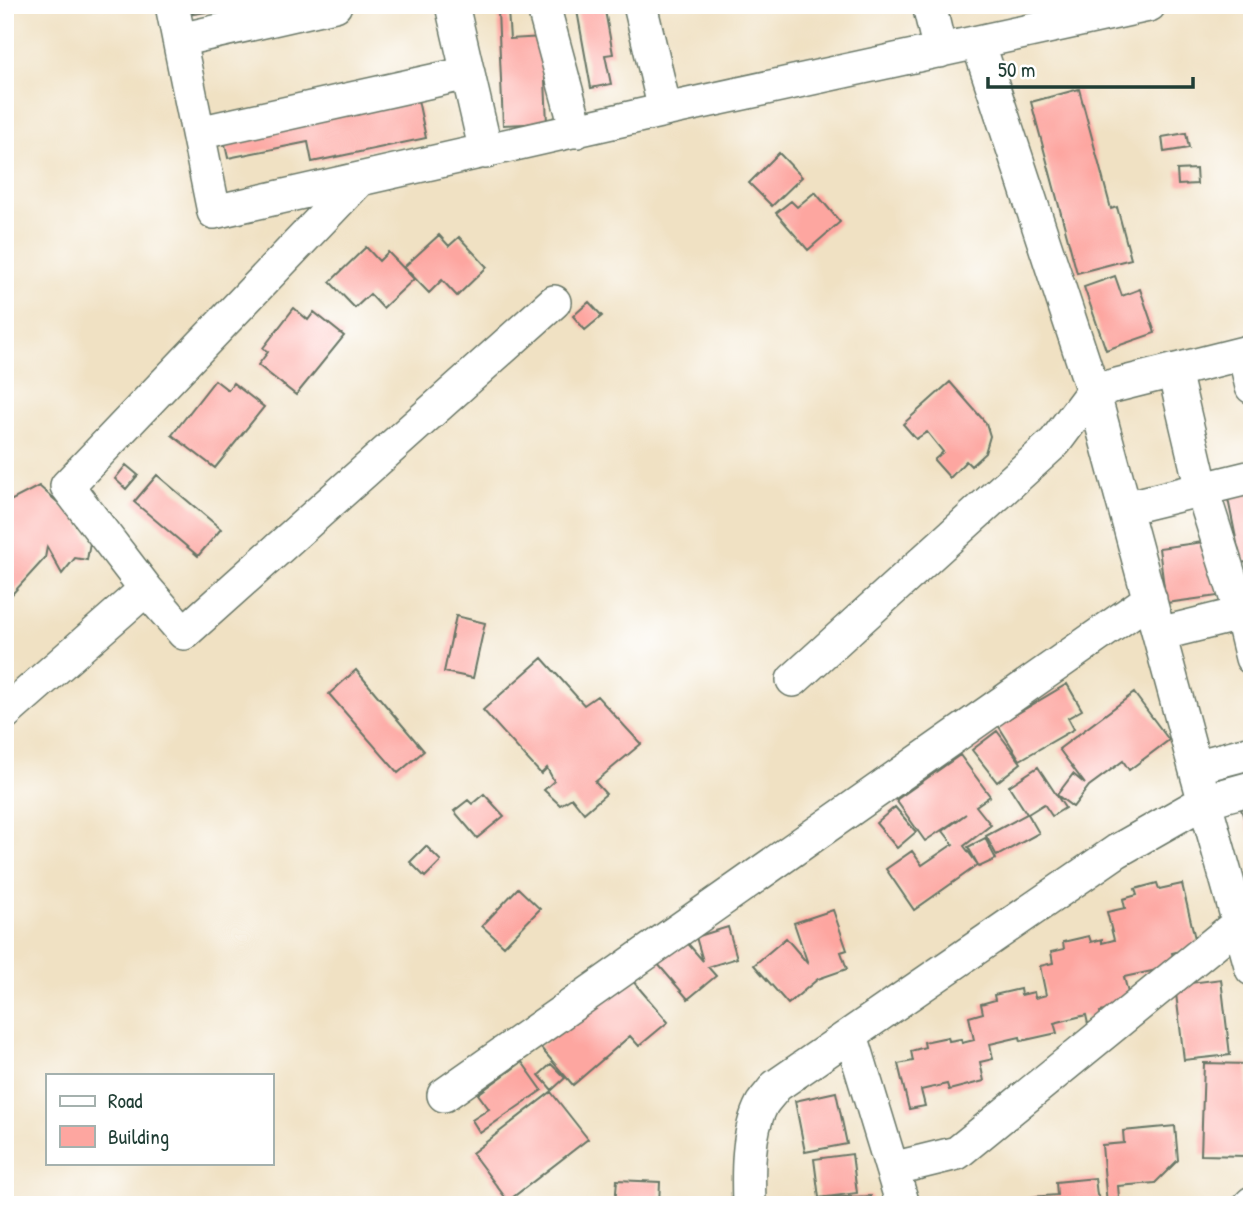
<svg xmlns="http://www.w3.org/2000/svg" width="1257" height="1210" font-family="'Patrick Hand',sans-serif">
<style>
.building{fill:#fda6a0}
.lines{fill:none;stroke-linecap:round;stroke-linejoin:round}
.minor-casing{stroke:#687666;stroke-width:36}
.minor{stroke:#fff;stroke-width:33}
</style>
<rect width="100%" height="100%" fill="#fff"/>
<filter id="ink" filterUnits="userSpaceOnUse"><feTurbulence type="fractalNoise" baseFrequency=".0143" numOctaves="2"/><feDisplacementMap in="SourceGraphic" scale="14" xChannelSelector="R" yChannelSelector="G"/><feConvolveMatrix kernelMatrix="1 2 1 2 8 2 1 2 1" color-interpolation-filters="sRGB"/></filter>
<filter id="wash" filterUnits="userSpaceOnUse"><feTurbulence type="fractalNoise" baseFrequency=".00686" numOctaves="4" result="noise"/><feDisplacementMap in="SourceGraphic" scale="28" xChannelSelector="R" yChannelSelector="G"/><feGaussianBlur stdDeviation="1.57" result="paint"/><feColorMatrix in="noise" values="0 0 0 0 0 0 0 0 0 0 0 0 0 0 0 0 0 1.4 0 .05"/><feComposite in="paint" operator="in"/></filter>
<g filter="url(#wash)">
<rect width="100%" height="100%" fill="#f0e1c3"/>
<g id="blocks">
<path class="building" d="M192,5h35l1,4 -35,5z
M576,5h28l9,49 -8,1 6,29 -20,4z
M498,11h10l2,28 33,-2 4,86 -44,2z
M1079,89l32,120 6,-2 14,52 -54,14 -46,-171z
M417,95l9,43 -114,24 -4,-20 -80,16 -5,-23z
M1186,133l3,15 -25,4 -2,-15z
M779,153l23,24 -30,29 -23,-23z
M1196,169l1,15 -19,1 -1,-15z
M815,192l25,30 -32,28 -32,-37 15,-12 6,6z
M439,235l10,11 10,-9 28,30 -30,29 -15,-16 -13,13 -25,-26z
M366,247l13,14 9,-9 26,27 -31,29 -13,-14 -15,14 -25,-26z
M1115,276l7,20 18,-7 15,44 -49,17 -22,-63z
M589,302l13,14 -17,14 -12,-14z
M294,308l14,12 6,-8 30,24 -48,59 -38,-30 10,-13 -5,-4z
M215,380l13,10 5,-7 31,24 -49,61 -43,-33z
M950,382l36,41 4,13 -5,17 -14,13 -5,-5 -16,17 -16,-18 9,-8 -16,-20 -11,7 -13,-15z
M126,465l12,10 -12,14 -11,-10z
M157,475l64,54 -23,27 -64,-54z
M1252,478v83l-11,2 -16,-79z
M39,486l39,34 12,23 -3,17 -12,-2 -13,16 -15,-27 -2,11 -40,44 1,-99z
M1211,541l7,55 -52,7 -7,-55z
M456,616l29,7 -12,55 -29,-6z
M542,658l42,47 13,-9 44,48 -46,38 11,12 -22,19 -12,-15 -12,7 -16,-15 10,-9 -7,-13 -6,6 -58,-64z
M356,670l68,81 -26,22 -69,-79z
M1067,684l15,26 -14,8 6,11 -54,31 -22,-35z
M1134,693l35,47 -40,30 -6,-9 -34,25 -16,21 -16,-12 16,-21 12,10 -26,-35z
M997,731l24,32 -24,19 -25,-32z
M960,755l30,41 -14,10 15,19 -27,21 14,19 -10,-18 17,-9 11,21 -17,8 -1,-2 -64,45 -28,-41 26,-18 10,14 31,-21 -10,-13 23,-17 -41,27 -29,-41z
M1038,767l27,41 -13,8 -8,-12 -16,10 11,19 -42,23 -11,-20 41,-22 -18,-28z
M484,794l20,22 -27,22 -23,-27 14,-11 4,4z
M1252,806v27l-3,1 -8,-25z
M895,807l21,25 -19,16 -21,-25z
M426,846l15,15 -16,16 -15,-15z
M1157,883l2,6 23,-5 15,63 -25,6 3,13 -51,11 7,28 -31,7 2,9 -14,3 -2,-9 -32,8 3,10 -36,8 -1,-4 -30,7 3,15 -13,3 4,19 -35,9 -2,-6 -26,6 4,16 -16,3 -11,-45 15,-3 -2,-10 14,-4 -1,-5 24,-5 1,4 12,-2 1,4 12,-3 -5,-23 14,-4 -2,-9 14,-4 -1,-5 26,-6 1,6 13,-3 1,6 11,-3 -6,-29 13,-3 -2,-11 13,-3 -1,-7 26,-6 2,6 11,-3v4l12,-3 -7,-28 18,-4 -2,-9 14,-4 -2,-6z
M518,888l22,21 -36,37 -22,-20z
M833,910l14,40 -6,2 6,17 -29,10 -30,25 -34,-39 32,-27 22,26 -14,-41z
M728,927l9,31 -29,9 8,9 -28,23 -31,-36 27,-24 19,22 -7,-24z
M626,973l42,49 -29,24 -9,-10 -57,49 -33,-38z
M1221,979l9,76 -46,5 -9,-75z
M522,1062l20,28 -62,43 -8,-13 17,-11 -11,-15z
M1204,1063l44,1 -2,92 -45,-1z
M551,1064l14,14 -13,12 -13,-15z
M551,1092l37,47 -80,62 -36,-48z
M836,1092l11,52 -42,8 -10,-51z
M1175,1126l3,34 -23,23 -37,3 1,11 -8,8h-4l-5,-60 22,-2 -1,-12z
M852,1154l5,39 -38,5 -5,-39z
M1095,1178l2,17 9,10h-74l-1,-8 26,-2 -1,-13z
M617,1180l43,2 -1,23h-44z
M871,1196l1,9h-52v-7z"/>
</g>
</g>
<g filter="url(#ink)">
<use href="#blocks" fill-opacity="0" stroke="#687666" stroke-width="2"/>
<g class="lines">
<g class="minor-casing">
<path id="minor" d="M172,5l42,207 451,-102 484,-105
M452,5l34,147
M543,5l34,126
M640,5l25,105
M929,5l11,46
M179,40l156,-35
M978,42l115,349 102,376 57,202
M198,133l270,-60
M360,179l-293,307 79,103 38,44 370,-331
M1244,353l8,34
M1174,371l28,119 39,123 11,45
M1125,508l127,-31
M1159,634l93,-23
M793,680l262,-238 38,-51 159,-40
M5,713l141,-124
M1195,767l57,-15
M851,1035l52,170
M444,1095l706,-496
M892,1169l65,-16 282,-230
M749,1205c-1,-31 -2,-73 13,-101 4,-6 10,-12 14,-18l341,-235 88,-50 47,-13
M1250,1205l2,-2"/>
</g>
<use href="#minor" class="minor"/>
</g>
</g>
<rect width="1257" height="1210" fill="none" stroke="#fff" stroke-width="28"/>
<rect x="46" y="1074" width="228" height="91" fill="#ffffff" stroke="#a5b1ae" stroke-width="2"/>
<rect x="60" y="1096" width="35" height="10" fill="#ffffff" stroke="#a5b1ae" stroke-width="2"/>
<text x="108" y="1108" font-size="21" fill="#1f3d34">Road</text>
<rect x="60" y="1126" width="35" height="21" fill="#fda6a0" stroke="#a5b1ae" stroke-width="2"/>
<text x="108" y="1144" font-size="21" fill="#1f3d34">Building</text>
<path d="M988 77v10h205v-10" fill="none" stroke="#1f3d34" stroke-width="3.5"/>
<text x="998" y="77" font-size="21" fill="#1f3d34" stroke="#ffffff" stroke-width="5" paint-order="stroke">50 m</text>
</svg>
